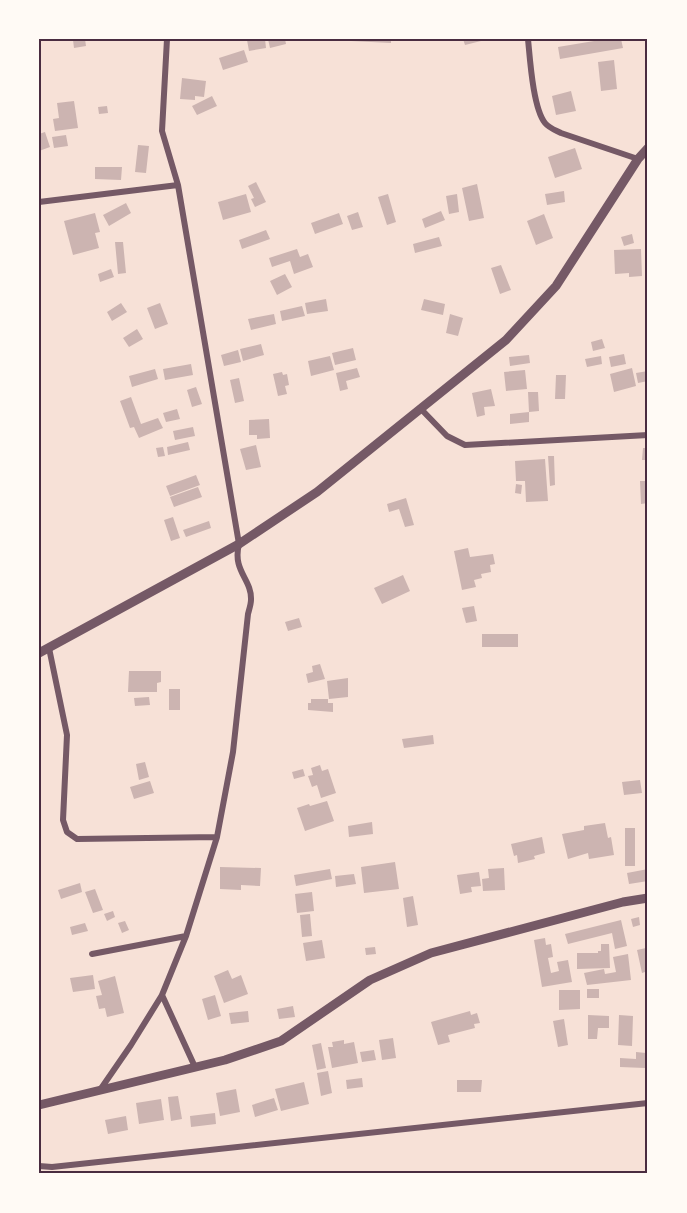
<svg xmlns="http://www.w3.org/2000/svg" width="687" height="1213" font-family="'PT Sans',sans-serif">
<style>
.building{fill:#ccb4b1}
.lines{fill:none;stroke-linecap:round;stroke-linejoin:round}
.minor{stroke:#755966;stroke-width:6}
.tertiary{stroke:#755966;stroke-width:9}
.neatline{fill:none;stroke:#4a2c40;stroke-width:2}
</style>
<rect width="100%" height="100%" fill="#f7e1d7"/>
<path class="building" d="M85,39l1,7 -12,2 -1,-8z
M265,39l1,9 -17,3 -2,-11z
M268,39h17l1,5 -16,4z
M351,39h40v4l-40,-2z
M463,39h22v1l-20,5z
M606,39h15l2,9 -63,11 -2,-12z
M244,50l4,12 -25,8 -4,-12z
M614,60l3,29 -16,2 -3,-29z
M182,78l24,3 -2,16 -9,-1v4l-15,-1z
M571,91l5,20 -20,4 -4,-19z
M212,96l5,10 -20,9 -5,-9z
M74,101l4,27 -23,3 -2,-12 6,-1 -2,-15z
M107,106l1,7 -9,1 -1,-7z
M45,132l5,15 -11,4v-17z
M66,135l2,11 -14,2 -2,-11z
M138,145l11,1 -3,27 -11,-1z
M575,148l7,21 -27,9 -7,-21z
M95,167h27l-1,13 -26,-1z
M256,182l10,20 -11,5 -4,-8 3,-1 -6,-12z
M477,184l7,34 -15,3 -7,-33z
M564,191l1,11 -18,3 -2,-11z
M246,194l5,18 -28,8 -5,-18z
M388,194l8,28 -9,3 -9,-28z
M457,194l2,18 -10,2 -3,-18z
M126,203l5,10 -22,13 -6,-11z
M441,211l4,9 -20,8 -3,-9z
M358,212l5,15 -11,3 -5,-14z
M95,213l5,19 -5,1 4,15 -26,7 -9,-34z
M339,213l4,11 -28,10 -4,-11z
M544,214l9,24 -17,7 -9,-24z
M266,230l4,9 -28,10 -3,-9z
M632,234l2,9 -10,3 -3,-9z
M439,237l3,9 -27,7 -2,-9z
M115,242h8l3,31 -8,1z
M297,249l3,8 8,-3 5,13 -19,7 -4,-13 -18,6 -3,-9z
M641,249l1,27 -13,1v-4l-14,1 -1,-24z
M501,265l10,25 -11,4 -9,-26z
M111,269l3,8 -14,5 -2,-8z
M285,274l7,13 -15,8 -7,-14z
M326,299l2,12 -21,3 -2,-11z
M424,299l21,5 -2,11 -22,-5z
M121,303l6,9 -15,9 -5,-9z
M160,303l8,21 -13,5 -8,-21z
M302,306l3,10 -23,5 -2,-10z
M274,314l2,10 -25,6 -3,-11z
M450,314l13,4 -5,18 -12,-3z
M137,329l6,10 -14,8 -6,-9z
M602,339l3,9 -12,3 -2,-9z
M261,344l3,11 -21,6 -3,-12z
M353,348l3,12 -21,5 -3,-12z
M238,350l3,12 -17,4 -3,-11z
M624,354l2,10 -15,3 -2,-10z
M529,355l1,8 -20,3 -1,-9z
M330,356l4,14 -23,6 -3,-15z
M601,356l1,8 -15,3 -2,-8z
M191,364l2,11 -28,5 -2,-11z
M357,368l3,9 -14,4 2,8 -8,2 -4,-18z
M632,368l4,18 -22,6 -4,-18z
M155,369l3,10 -26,8 -3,-11z
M525,370l2,19 -21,2 -2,-19z
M648,371v10l-10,2 -2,-10z
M282,372l1,3 4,-1 2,11 -4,1 2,8 -9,2 -5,-22z
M556,375h10l-1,24h-10z
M239,378l5,23 -9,2 -5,-23z
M196,387l6,17 -10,3 -5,-17z
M491,389l4,17 -11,1 1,8 -8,2 -5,-24z
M528,392h10l1,19 -10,1z
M131,397l10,27 17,-6 5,10 -24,10 -5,-11 -4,1 -10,-27z
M177,409l3,10 -14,3 -3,-9z
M529,412v10l-19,2v-10z
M269,419l1,19 -13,1v-4h-8v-15z
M193,427l2,9 -20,4 -2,-9z
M188,442l2,8 -22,5 -1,-8z
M256,445l5,22 -15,3 -6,-21z
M163,447l2,9 -7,1 -2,-9z
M643,448h5v12h-6z
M548,456h6l1,29 -5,1z
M545,459l3,42 -22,1 -1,-21h-9l-1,-20z
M196,475l4,10 -30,11 -4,-10z
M640,481h8v22l-7,1z
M516,484l6,1 -1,9 -6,-1z
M198,487l4,10 -28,10 -4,-10z
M406,498l8,27 -9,2 -6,-18 -10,3 -2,-8z
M173,517l7,21 -9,3 -7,-21z
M209,521l2,7 -25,9 -3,-7z
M468,548l2,9 23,-3 2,10 -5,1 1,7 -10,2 1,4 -8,2 2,7 -14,3 -8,-39z
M403,575l7,16 -28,13 -8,-16z
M474,606l3,15 -11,2 -4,-15z
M299,618l3,9 -14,4 -3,-9z
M482,634h36v13h-36z
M320,664l5,15 -17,4 -2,-9 7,-2 -1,-6z
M129,671h32v11l-4,1v9h-29z
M348,678v19l-19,2 -2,-18z
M169,689h11v21h-11z
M149,697l1,8 -15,1 -1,-8z
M311,699h17v4h5v9l-25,-2v-7h3z
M433,735l1,9 -30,4 -2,-9z
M145,762l4,15 -10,3 -3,-16z
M320,765l2,6 6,-2 8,24 -15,5 -4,-13 -5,2 -4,-11 5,-1 -2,-7z
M303,769l2,7 -11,3 -2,-7z
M640,780l2,13 -18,2 -2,-13z
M150,781l4,12 -20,6 -4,-12z
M327,801l7,20 -29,10 -8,-23 12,-4 1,2z
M372,822l1,12 -24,3 -1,-11z
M605,823l3,15 3,-1 3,18 -25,4 -1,-6 -20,6 -6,-25 22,-4v-4z
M625,828h10v38h-10z
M542,837l3,16 -11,3 1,3 -17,4 -1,-8 -3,1 -3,-12z
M395,862l4,27 -35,4 -3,-26z
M220,867l41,1 -1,18 -19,-1v5l-21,-1z
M504,868l1,22 -22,1 -1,-12 7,-1 -1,-9z
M330,869l2,10 -36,7 -2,-11z
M648,869v12l-19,3 -2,-11z
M479,872l2,14 -10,1 1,5 -12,2 -3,-19z
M354,874l2,10 -20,3 -1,-11z
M80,883l2,9 -21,7 -3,-9z
M95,889l8,21 -10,3 -8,-21z
M312,892l2,19 -17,2 -2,-19z
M413,896l5,29 -11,2 -4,-29z
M113,911l2,6 -8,4 -3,-7z
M310,914l2,22 -10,1 -2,-22z
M639,917l1,8 -7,2 -2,-8z
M621,920l6,26 -12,3 -3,-16 -44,11 -3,-10z
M125,921l4,9 -7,3 -4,-10z
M85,923l3,8 -16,4 -2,-8z
M545,938l1,7 5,-1 2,13 -5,1 3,15 8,-2 -2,-9 11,-2 4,22 -30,5 -8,-47z
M322,940l3,18 -19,3 -3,-18z
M601,944h8l1,24 -33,1v-16h21v-2h3z
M375,947l1,7 -10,1 -1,-7z
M646,948l2,23 -6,2 -5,-23z
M628,954l3,26 -44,5 -3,-12 20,-4 1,5 11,-2 -3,-15z
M228,970l4,9 9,-4 7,19 -24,9 -10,-27z
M93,975l2,14 -22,3 -3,-14z
M115,976l9,37 -17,4 -2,-9 -6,1 -3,-13 6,-1 -4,-14z
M587,989h12v9h-12z
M559,990h21v19l-21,1z
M215,995l6,21 -13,4 -6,-21z
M293,1006l2,11 -16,2 -2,-10z
M248,1011l1,11 -18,2 -2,-11z
M470,1011l1,4 6,-2 3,10 -6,1 1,4 -27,7 2,7 -12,3 -7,-23z
M588,1015l21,1v12h-11l-1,11h-9z
M619,1015l14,1 -1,30 -14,-1z
M564,1019l4,26 -10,2 -5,-26z
M393,1038l3,20 -14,2 -3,-20z
M344,1040v4l10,-2 4,21 -26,5 -4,-21h5l-1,-5z
M321,1043l5,25 -9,2 -5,-25z
M374,1050l2,10 -14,2 -2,-10z
M636,1052l10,1 -1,15 -25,-1v-9l16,1z
M328,1071l4,22 -11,3 -4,-23z
M362,1078l1,9 -16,2 -1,-9z
M457,1080h25l-1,12h-24z
M304,1082l5,22 -28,7 -6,-22z
M236,1089l4,23 -20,4 -4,-23z
M178,1096l4,23 -11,2 -3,-24z
M274,1098l4,12 -23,7 -3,-12z
M161,1099l3,21 -25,4 -3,-21z
M215,1113l1,11 -25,3 -1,-11z
M126,1116l2,14 -20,4 -3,-14z"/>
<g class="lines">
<path class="minor" d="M528,39c2,20 5,69 17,84 4,5 10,7 16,10l77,26
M39,202l139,-17
M420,408l27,28 18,9 183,-10
M49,648l18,87 -4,85 4,12 10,7 140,-2
M92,954l94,-18
M162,995l33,72
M100,1090l31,-45 31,-50 24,-59 31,-99 16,-85 15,-138c1,-4 3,-10 3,-14 1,-21 -19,-29 -12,-56l-61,-359 -16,-54 5,-92
M39,1166l13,1 596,-64"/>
<path class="tertiary" d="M39,653l200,-109 78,-52 189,-152 50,-54 82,-127 10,-11
M39,1105l186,-45 56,-19 89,-61 61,-27 192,-51 25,-4"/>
</g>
<rect width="687" height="1213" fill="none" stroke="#fffaf5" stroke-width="81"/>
<rect x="40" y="40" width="606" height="1132" class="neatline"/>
</svg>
